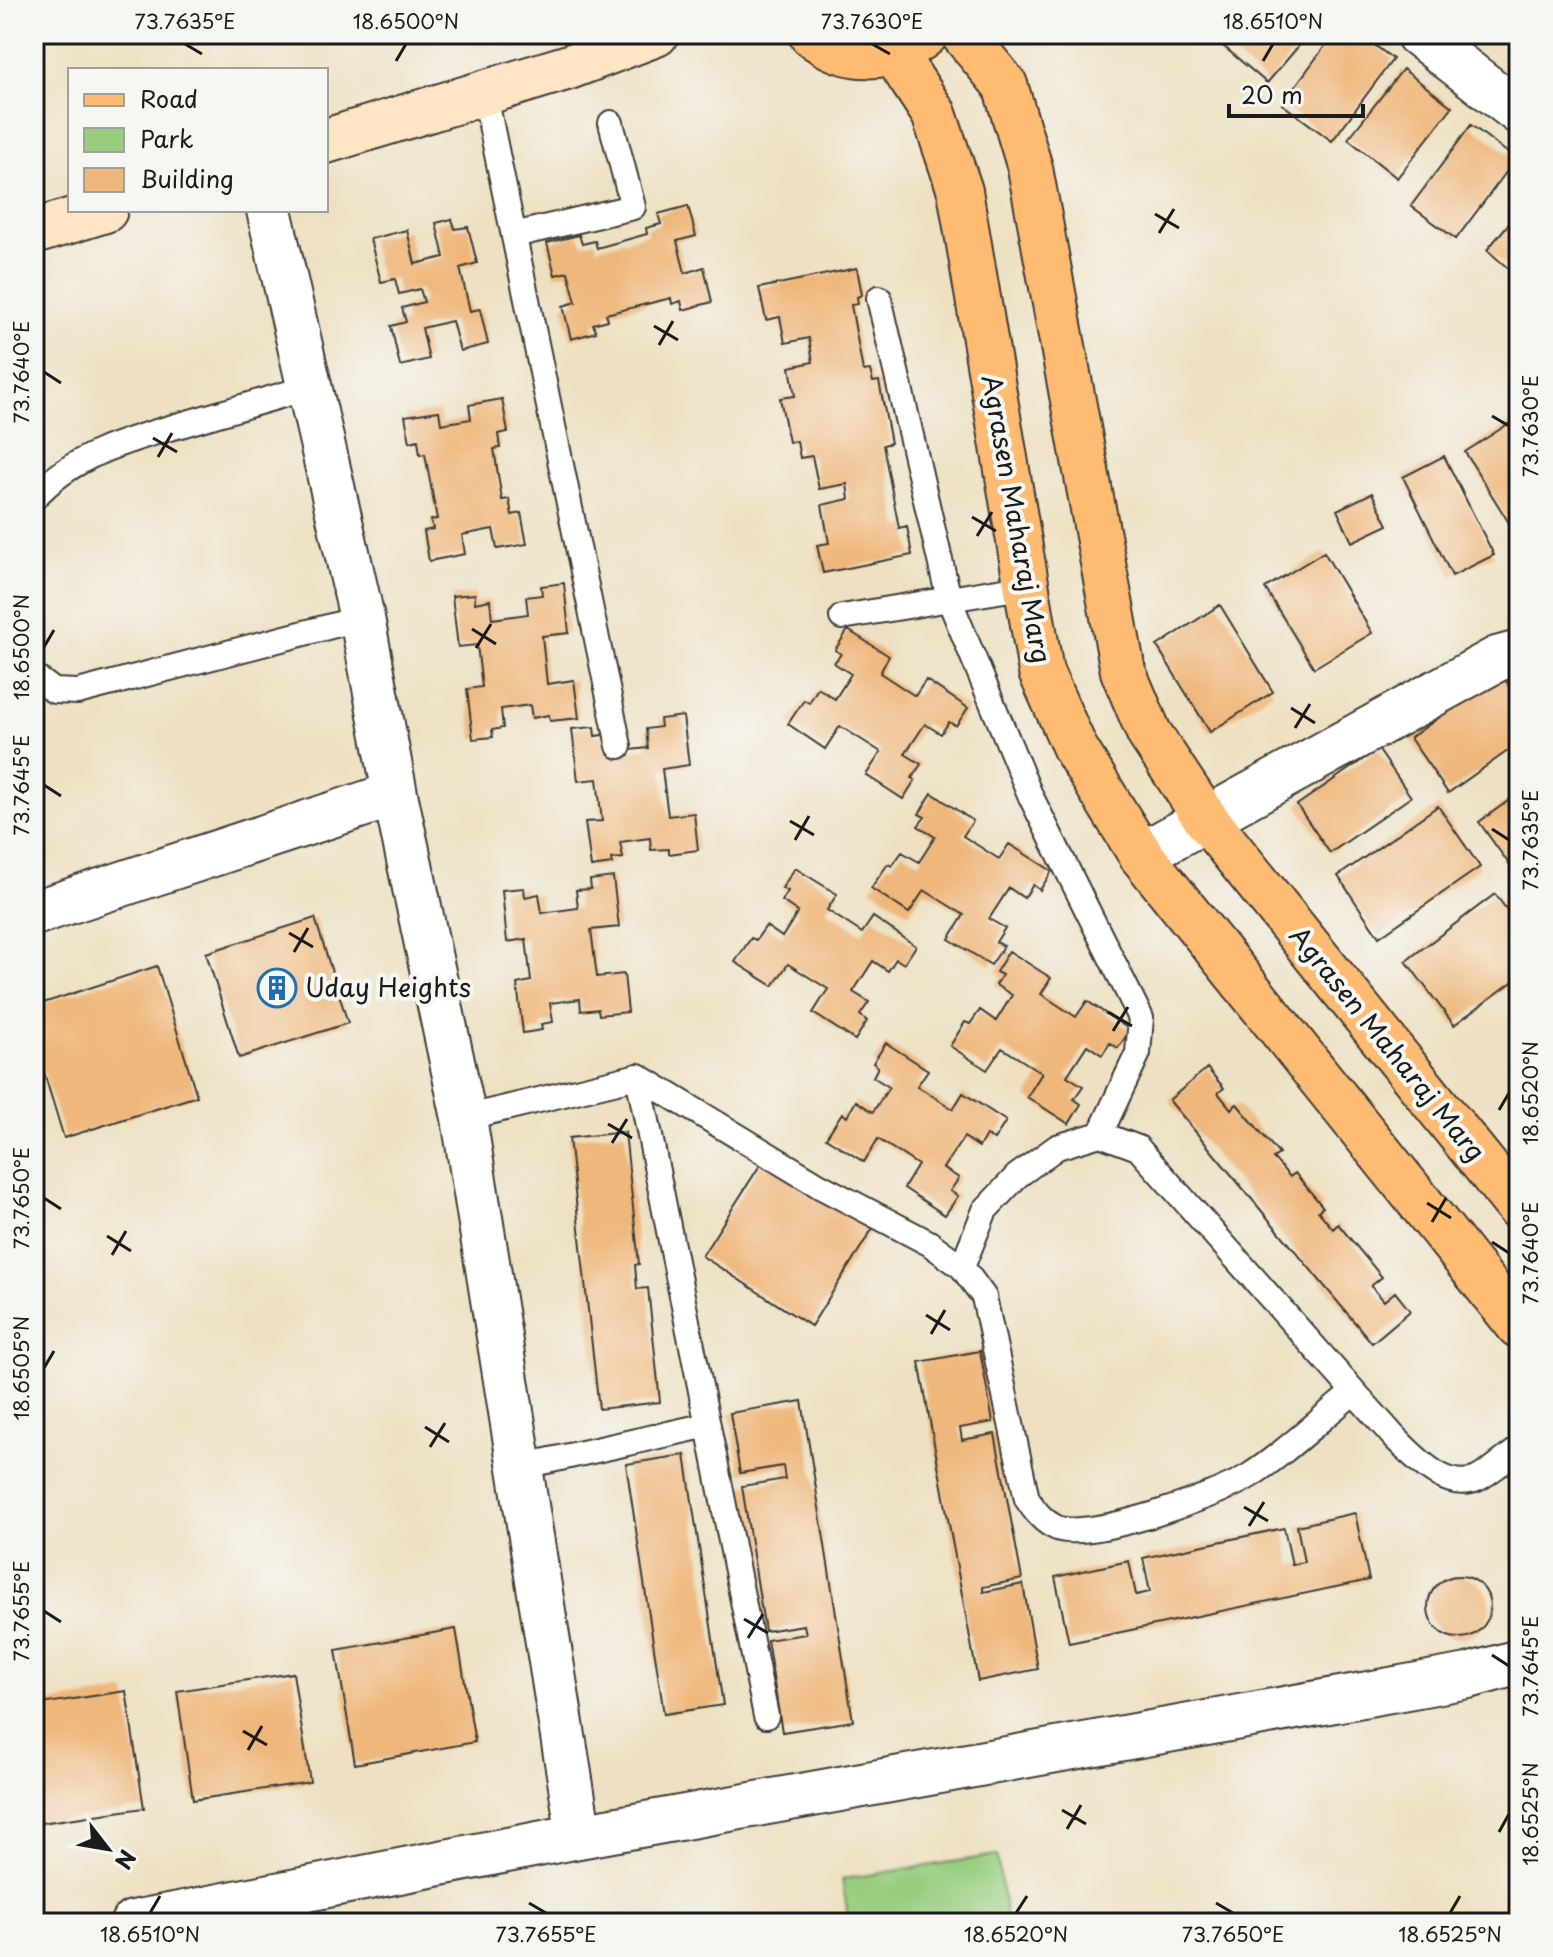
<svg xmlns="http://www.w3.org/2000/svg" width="1553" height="1957" font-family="'Playpen Sans',sans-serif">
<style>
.green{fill:#98cd7f;stroke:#5a744e;stroke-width:2}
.building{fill:#efb77c}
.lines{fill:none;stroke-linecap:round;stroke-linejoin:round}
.service-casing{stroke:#3c3a35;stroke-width:28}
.minor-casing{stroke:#3c3a35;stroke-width:48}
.secondary-casing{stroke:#3c3a35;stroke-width:48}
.primary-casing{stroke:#3c3a35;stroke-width:48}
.service{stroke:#fff;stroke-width:24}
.minor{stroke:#fff;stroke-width:44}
.secondary{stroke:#ffe4c6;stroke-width:44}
.primary{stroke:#febb71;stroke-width:44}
.ticks{fill:none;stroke:#1c1c1c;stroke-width:3}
.labels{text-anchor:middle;stroke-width:8;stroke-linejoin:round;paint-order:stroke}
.street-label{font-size:26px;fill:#1c1c1c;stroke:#f6f6f2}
.poi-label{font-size:26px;fill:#1c1c1c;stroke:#f6f6f2;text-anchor:start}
.neatline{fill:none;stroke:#1c1c1c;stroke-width:3}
.ticks-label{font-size:20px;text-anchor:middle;fill:#1c1c1c}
</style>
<rect width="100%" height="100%" fill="#f6f6f2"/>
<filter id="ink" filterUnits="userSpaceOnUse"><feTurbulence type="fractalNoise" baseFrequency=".0125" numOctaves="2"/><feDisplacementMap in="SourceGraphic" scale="16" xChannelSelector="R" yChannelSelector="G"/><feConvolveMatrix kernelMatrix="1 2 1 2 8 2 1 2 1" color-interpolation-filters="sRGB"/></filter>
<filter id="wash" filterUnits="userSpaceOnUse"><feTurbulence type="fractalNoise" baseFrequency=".006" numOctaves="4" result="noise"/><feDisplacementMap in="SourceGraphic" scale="32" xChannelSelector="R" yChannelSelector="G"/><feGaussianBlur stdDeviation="1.8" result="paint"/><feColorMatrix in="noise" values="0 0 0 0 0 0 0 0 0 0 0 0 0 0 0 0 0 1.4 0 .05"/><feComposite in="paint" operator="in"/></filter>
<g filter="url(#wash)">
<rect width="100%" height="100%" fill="#eee1c3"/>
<path class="green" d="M997,1855l9,63 -19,5h-138l-7,-44z"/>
<g id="blocks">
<path class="building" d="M1231,34h78l-42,49 -45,-38z
M1334,34h26l33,25 -61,82 -50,-37z
M1403,69l49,38 -55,71 -49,-39z
M1471,125l45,34 -60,80 -45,-33z
M688,206l8,30 -19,5 8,32 19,-6 8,35 -29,8 -2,-9 -9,3 -1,-6 -65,16 2,6 -15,4 3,8 -25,7 -8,-33 13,-4 -8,-30 -13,3 -8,-32 32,-8 3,9 13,-3 2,7 50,-14 -1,-6 15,-4 -3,-10z
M1519,211v63l-2,2 -30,-26z
M452,219l3,10 13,-2 9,36 -17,5 10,43 10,-2 8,35 -28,7 -8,-30 -30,7 7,31 -29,7 -9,-40 15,-4 -4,-14 22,-6 -4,-13 -21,5 -4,-15 -14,3 -11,-43 37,-9 8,34 29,-7 -8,-34z
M857,268l5,27 -5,2 1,7 -7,1 12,66 7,-1 3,12 6,-1 12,62 -8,2 16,83 8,-2 5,29 -89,18 -6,-28 12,-2 -7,-38 27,-6 -2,-15 -28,5 -7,-33 -12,2 -3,-17 -8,1 -9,-44 15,-2 -5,-29 23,-5 -4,-24 -24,5 -5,-26 -14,3 -7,-32z
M502,399l6,33 -10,2 2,14 -6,1 8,51 7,-1 3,16 9,-2 6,31 -30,5 -4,-20 -31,6 3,19 -36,7 -5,-30 9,-2 -2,-9 6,-1 -12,-65 -5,1 -2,-15 -8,2 -5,-26 34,-5 2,13 30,-5 -2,-14z
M1519,417v111l-5,3 -49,-79z
M1444,456l50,99 -42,21 -49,-99z
M1372,493l16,32 -36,17 -15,-32z
M1324,552l48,81 -58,35 -49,-80z
M564,583l5,50 -27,3 5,48 27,-4 5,38 -29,3 -1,-6 -17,3 -2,-13 -29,4 2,19 -11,2 1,7 -20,2 -6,-50 15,-2 -5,-42 -19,2 -6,-51 23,-2v9l15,-3 2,19 36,-5 -2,-17 16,-2 -1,-9z
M1220,605l53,87 -63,40 -53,-86z
M848,630l41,26 -9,17 35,23 11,-16 42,28 -12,18 -7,-4 -8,12 -16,-10 -20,30 16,10 -9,14 3,2 -12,19 -37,-24 15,-23 -41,-26 -15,23 -37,-25 16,-24 5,3 9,-15 17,11 16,-25 -17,-11 7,-9 -6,-4z
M1501,674l18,26v43l-71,50 -38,-55z
M683,716l6,49 -27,4 6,47 26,-3 4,37 -29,4v-5l-18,1 -1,-12 -30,4 3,16 -12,1 1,5 -21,3 -6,-45 17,-1 -5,-42 -19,2 -6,-52 22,-2 1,9 15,-2 2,18 36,-4 -2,-19 15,-2 -1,-8z
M1378,749l33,48 -81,56 -33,-48z
M932,793l41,28 -10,15 36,23 10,-15 43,27 -12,19 -7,-5 -9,13 -15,-10 -20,31 16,9 -9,14 8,4 -13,19 -42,-26 15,-24 -40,-25 -15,23 -38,-25 17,-24 4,2 10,-14 17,10 16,-25 -17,-11 7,-9 -6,-3z
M1519,793v85l-40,-56z
M1438,806l42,61 -101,70 -41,-61z
M795,868l42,26 -10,16 35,23 11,-16 43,29 -12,18 -8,-5 -8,12 -15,-10 -20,31 16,10 -9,13 7,6 -12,19 -42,-27 15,-24 -40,-25 -15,22 -38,-24 16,-24 5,2 10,-14 16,11 16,-25 -16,-11 6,-10 -6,-3z
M613,877l6,50 -28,3 6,47 27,-3 4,38 -29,3 -1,-6 -17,2 -1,-12 -30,4 3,19 -12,2 1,6 -19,3 -6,-49 14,-3 -5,-42 -19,3 -5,-52 22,-2 1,9 14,-3 3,19 36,-5 -2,-18 15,-1 -1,-9z
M1495,894l24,32v51l-65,48 -48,-64z
M315,918l33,105 -109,35 -33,-105z
M1009,951l42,27 -10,16 35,23 11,-16 43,29 -12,18 -8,-5 -8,12 -15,-10 -20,31 16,10 -9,13 7,5 -12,20 -42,-27 15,-24 -40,-25 -15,22 -37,-24 15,-24 5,2 10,-14 16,11 16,-26 -16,-10 6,-10 -6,-3z
M157,966l40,130 -133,42 -30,-98v-34z
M886,1043l42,27 -11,16 36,23 10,-16 43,28 -12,19 -8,-5 -7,12 -15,-10 -21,31 16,10 -9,13 8,5 -13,19 -41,-27 14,-23 -40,-26 -14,23 -38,-24 16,-25 5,4 9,-16 17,11 16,-25 -16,-10 5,-10 -5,-4z
M1207,1068l17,20 -6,5 13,16 6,-5 42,50 -6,4 17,19 5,-4 28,34 -5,4 15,18 5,-5 44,53 -11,9 13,15 11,-9 15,19 -38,32 -203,-243z
M625,1132l14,132 -4,1 2,24 11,-1 12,114 -61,7 -30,-271z
M764,1159l109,69 -62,98 -109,-70z
M980,1351l13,71 -33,6 2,12 33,-6 27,145 -39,8v5l40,-8 15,85 -60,12 -59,-319z
M802,1401l51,320 -71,11 -15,-92 39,-6 -2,-9 -39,6 -23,-145 43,-7 -2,-13 -43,7 -10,-60z
M685,1455l38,250 -59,9 -38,-250z
M1355,1513l14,67 -300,63 -14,-66 74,-16 7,34 14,-3 -7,-34 141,-30 8,37 12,-3 -7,-36z
M1428 1607a31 31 0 1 1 62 0a31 31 0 1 1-62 0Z
M456,1629l19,113 -120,22 -19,-114z
M293,1673l17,109 -117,18 -16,-109z
M126,1691l18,117 -110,16v-119z"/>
</g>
</g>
<g filter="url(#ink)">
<use href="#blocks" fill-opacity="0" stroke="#3c3a35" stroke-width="2"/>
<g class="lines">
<g class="service-casing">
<path id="service" d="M484,91l135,655
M514,235l119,-28 -22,-84
M879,298l70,301 82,198 110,221 -3,35 -38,81
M34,498c42,-47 102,-60 160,-77 38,-11 76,-22 113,-33
M842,617l185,-31
M34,676l20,15 24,1 284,-74
M638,1076l128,640
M464,1118l174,-42 182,110 109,57 33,24 22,30 43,202c8,12 16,23 30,29 34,13 160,-32 192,-52 34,-21 72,-58 105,-84
M962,1267l23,-57 32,-34 40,-29 43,-13 38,14 257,290c20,19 50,54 82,41 14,-7 29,-21 42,-30
M520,1467l188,-42"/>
</g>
<g class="minor-casing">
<path id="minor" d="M1418,34l101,78
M269,210l93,408 33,176 69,324 115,718
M1141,855l356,-196 22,-6
M34,913l361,-119
M133,1923l446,-87 889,-160 51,-14"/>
</g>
<g class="secondary-casing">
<path id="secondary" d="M326,141l243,-74 87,-33
M34,232l71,-22"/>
</g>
<g class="primary-casing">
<path id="primary" d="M811,34c35,28 80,29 115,0
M963,34l42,51 25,83 93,503 26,62 57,86 313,389
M894,53l40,61 26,77 81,481 34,76 66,107 378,471"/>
</g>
<use href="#service" class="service"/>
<use href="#minor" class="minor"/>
<use href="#secondary" class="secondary"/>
<use href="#primary" class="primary"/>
</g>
</g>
<path class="ticks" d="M185,44l17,10M872,44l18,10M396,61l10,-17M1263,61l10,-17M1155,214l24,14M1159,233l15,-24M654,326l24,14M659,345l14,-24M44,372l17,11M1492,416l17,10M153,438l24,14M158,457l14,-24M972,517l24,14M977,536l15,-24M472,629l24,15M44,647l10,-17M476,648l15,-24M1291,708l24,15M1295,728l15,-24M44,785l17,11M790,821l24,14M1492,829l17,11M795,840l14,-24M289,933l24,14M294,952l14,-24M1108,1012l24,14M1113,1031l15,-24M1499,1110l10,-17M608,1124l24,14M612,1143l15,-24M44,1198l17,11M1427,1203l24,15M1432,1222l14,-24M107,1236l24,15M1492,1242l17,11M112,1255l14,-24M926,1315l24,15M931,1334l14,-24M44,1368l10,-17M425,1427l24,15M430,1447l15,-24M1244,1507l24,14M1249,1526l15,-24M44,1611l17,11M744,1619l24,14M748,1638l15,-24M1492,1655l17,11M243,1731l24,14M248,1750l14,-24M1062,1810l24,14M1067,1829l14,-24M1499,1832l10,-18M529,1903l17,10M1216,1903l17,10M150,1913l10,-17M1016,1913l11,-17M1450,1913l10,-17"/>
<defs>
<g id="building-ring" transform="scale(2)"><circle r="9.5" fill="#f6f6f2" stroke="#1f6fb2" stroke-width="1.5"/><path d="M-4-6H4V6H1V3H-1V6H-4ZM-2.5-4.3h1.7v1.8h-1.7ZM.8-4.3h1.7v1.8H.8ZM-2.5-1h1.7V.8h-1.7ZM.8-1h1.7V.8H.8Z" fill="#1f6fb2"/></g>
</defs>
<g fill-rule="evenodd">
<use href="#building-ring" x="277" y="988"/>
</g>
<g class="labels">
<g class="street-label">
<text transform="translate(1016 519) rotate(80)" y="9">Agrasen Maharaj Marg</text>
<text transform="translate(1387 1044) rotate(51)" y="9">Agrasen Maharaj Marg</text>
</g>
<g class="poi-label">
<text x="305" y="997">Uday Heights</text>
</g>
</g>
<rect width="1553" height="1957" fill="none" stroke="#f6f6f2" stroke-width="88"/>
<rect x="68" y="68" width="260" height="144" fill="#f6f6f2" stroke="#9f9f9c" stroke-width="2"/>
<rect x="84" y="94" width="40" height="12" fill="#febb71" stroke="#9f9f9c" stroke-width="2"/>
<text x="140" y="108" font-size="24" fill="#1c1c1c">Road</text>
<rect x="84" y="128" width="40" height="24" fill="#98cd7f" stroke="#9f9f9c" stroke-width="2"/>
<text x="140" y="148" font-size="24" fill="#1c1c1c">Park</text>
<rect x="84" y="168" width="40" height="24" fill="#efb77c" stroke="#9f9f9c" stroke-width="2"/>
<text x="140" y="188" font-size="24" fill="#1c1c1c">Building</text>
<g transform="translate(108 1849) rotate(121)" stroke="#f6f6f2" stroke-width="6" paint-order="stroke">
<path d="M0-6L14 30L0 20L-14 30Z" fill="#1c1c1c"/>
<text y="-12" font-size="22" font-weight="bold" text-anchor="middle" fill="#1c1c1c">N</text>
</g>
<path d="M1229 104v12h134v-12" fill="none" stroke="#1c1c1c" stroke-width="4"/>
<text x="1241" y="104" font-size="24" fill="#1c1c1c" stroke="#f6f6f2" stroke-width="6" paint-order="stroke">20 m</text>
<rect x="44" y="44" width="1465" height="1869" class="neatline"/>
<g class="ticks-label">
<text x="185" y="29">73.7635°E</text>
<text x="406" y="29">18.6500°N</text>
<text x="872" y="29">73.7630°E</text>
<text x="1273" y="29">18.6510°N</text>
<text transform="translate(22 372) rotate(-90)" y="7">73.7640°E</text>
<text transform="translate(1531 426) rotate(-90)" y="7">73.7630°E</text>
<text transform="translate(22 647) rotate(-90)" y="7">18.6500°N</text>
<text transform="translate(22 785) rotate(-90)" y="7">73.7645°E</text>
<text transform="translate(1531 840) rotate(-90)" y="7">73.7635°E</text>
<text transform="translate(1531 1093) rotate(-90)" y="7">18.6520°N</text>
<text transform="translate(22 1198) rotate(-90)" y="7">73.7650°E</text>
<text transform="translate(1531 1253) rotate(-90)" y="7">73.7640°E</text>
<text transform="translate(22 1368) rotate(-90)" y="7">18.6505°N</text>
<text transform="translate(22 1611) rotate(-90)" y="7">73.7655°E</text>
<text transform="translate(1531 1666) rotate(-90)" y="7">73.7645°E</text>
<text transform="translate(1531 1814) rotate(-90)" y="7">18.6525°N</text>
<text x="150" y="1942">18.6510°N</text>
<text x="546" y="1942">73.7655°E</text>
<text x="1016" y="1942">18.6520°N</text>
<text x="1233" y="1942">73.7650°E</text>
<text x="1450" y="1942">18.6525°N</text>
</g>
</svg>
